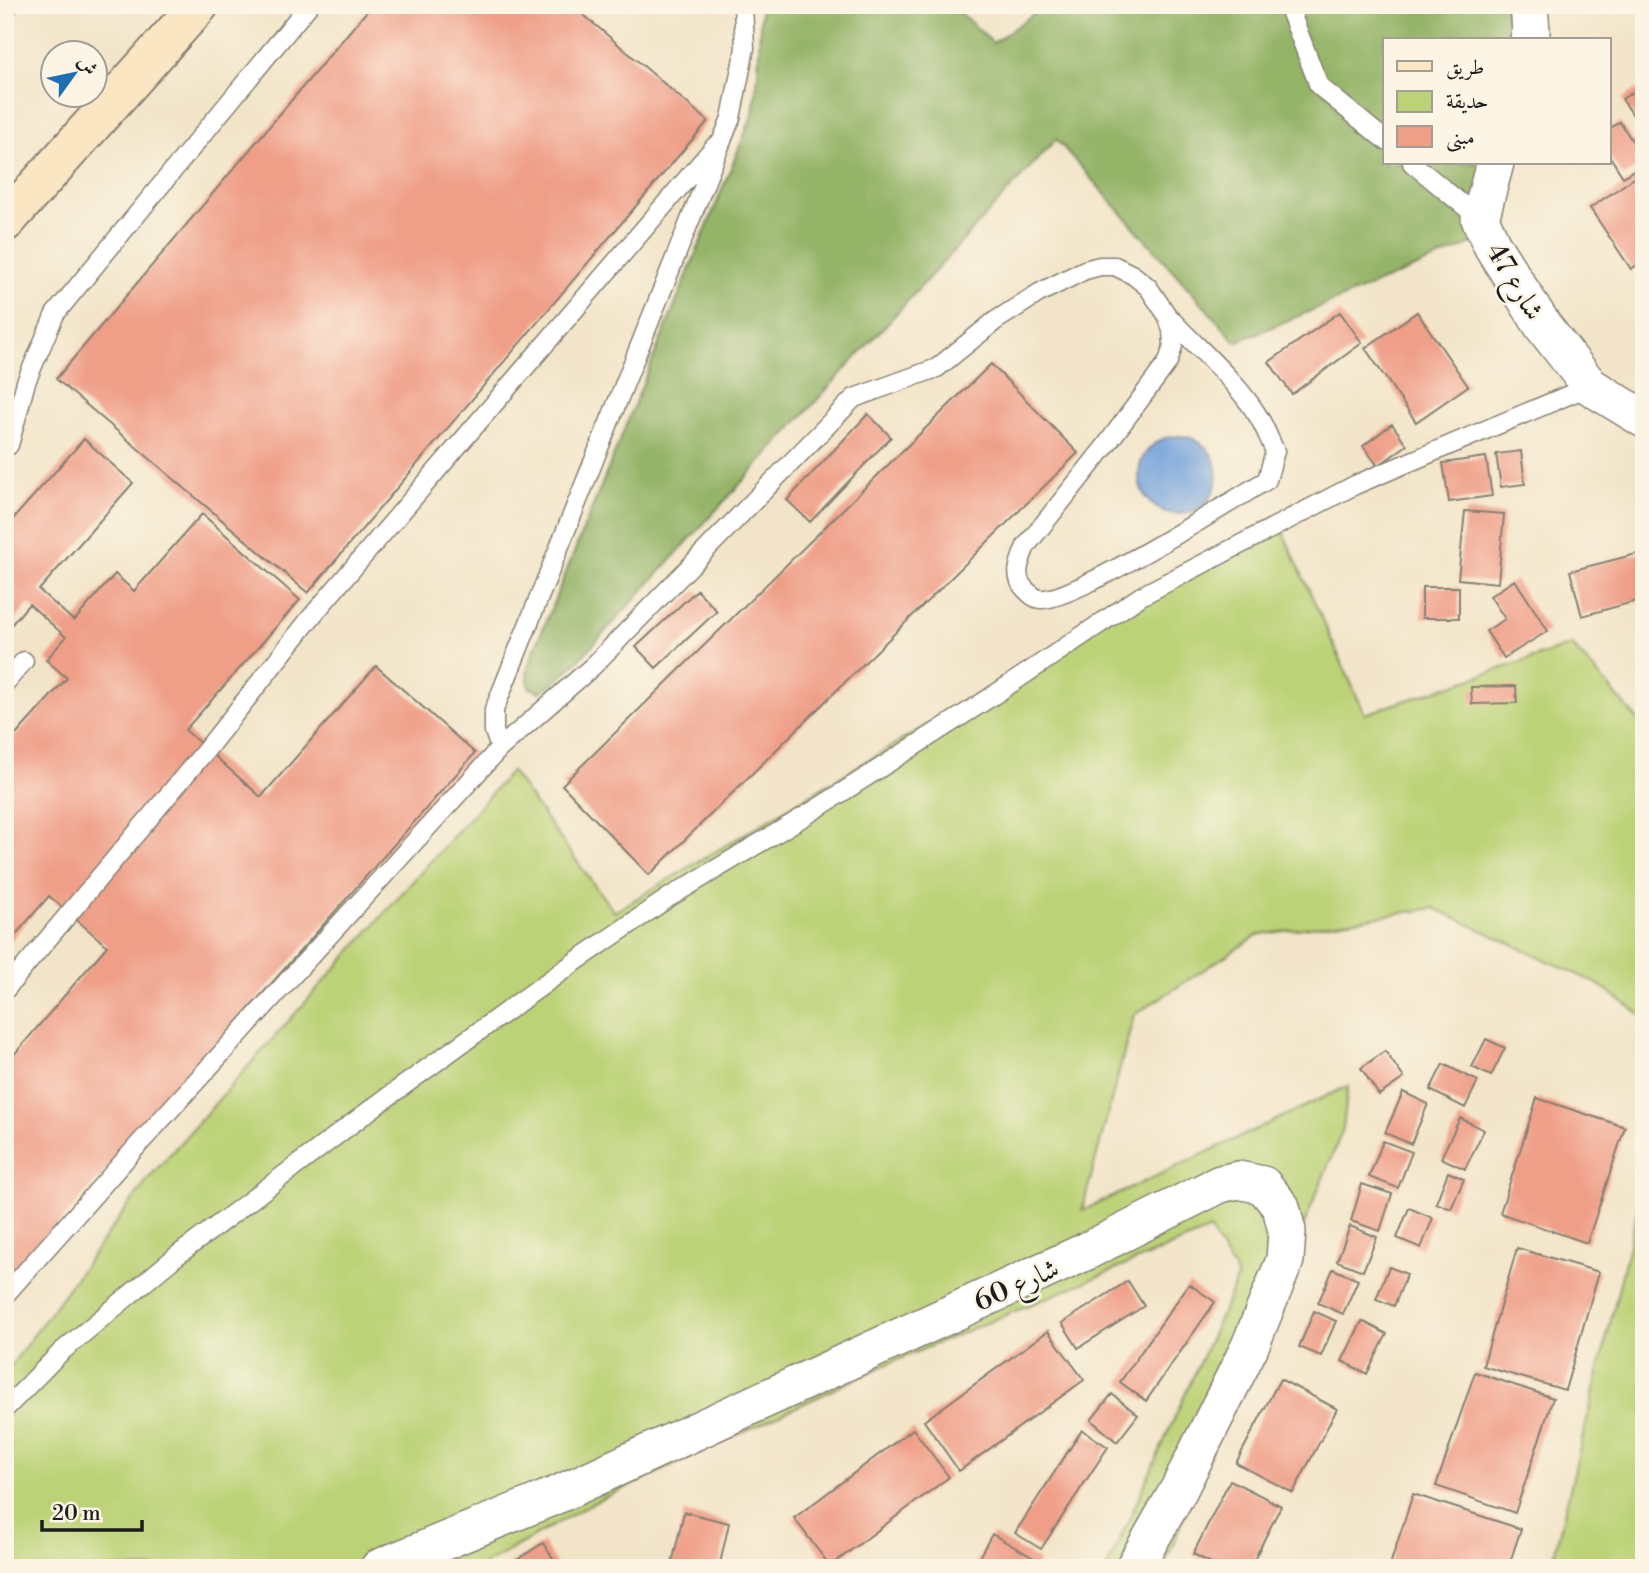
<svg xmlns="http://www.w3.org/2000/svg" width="1649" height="1573" font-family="'Libre Bodoni',Amiri,serif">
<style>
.green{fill:#bbd276;stroke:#6c7749;stroke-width:2}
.forest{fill:#94b467;stroke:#586842;stroke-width:2}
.water{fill:#72a1db;stroke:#475e7c;stroke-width:2}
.building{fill:#ef9e87}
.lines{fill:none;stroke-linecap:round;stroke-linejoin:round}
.service-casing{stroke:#878072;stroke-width:21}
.minor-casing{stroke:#878072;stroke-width:40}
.secondary-casing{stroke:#878072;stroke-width:42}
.service{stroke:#fff;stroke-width:18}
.minor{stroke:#fff;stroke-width:37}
.secondary{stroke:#fbe6c4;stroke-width:38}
.labels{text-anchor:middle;stroke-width:5;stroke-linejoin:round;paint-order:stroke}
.street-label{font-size:28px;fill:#1c1c1c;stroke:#fcf5e5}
</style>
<rect width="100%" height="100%" fill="#fcf5e5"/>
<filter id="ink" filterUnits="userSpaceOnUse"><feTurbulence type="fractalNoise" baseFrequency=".0143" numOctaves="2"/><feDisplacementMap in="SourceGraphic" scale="14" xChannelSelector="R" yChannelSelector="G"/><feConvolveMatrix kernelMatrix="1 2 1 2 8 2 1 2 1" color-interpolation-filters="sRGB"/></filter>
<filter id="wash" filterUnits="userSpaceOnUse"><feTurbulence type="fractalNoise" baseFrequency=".00686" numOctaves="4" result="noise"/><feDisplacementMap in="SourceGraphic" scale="28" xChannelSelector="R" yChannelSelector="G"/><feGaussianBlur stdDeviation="1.57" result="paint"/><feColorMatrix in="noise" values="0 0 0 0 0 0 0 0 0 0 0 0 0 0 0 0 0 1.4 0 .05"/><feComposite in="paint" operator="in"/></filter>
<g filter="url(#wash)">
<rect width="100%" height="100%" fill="#f2e4c8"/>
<path class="green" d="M1276,517l89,197 207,-69 72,82v290l-46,-33 -164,-76 -176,27 -124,80 -52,196 266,-125 -5,43 -180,439h-56l131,-291 -28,-47 -325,135 -294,139 -113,64h-473v-194l143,-195 363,-408 103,141z
M1644,1183v385h-93z"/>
<path class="forest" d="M761,5h191l41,38 53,-38h471l8,35h-140v123h128l-36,79 -241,100 -180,-203 -477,521 -22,21 -17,11 -11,-5 -2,-16 6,-18 220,-539 5,-40z"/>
<path class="water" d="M1139 475a39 39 0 1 1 78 0a39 39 0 1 1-78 0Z"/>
<g id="blocks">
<path class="building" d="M5,5h14l-14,28z
M372,5h200l136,116 -400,472 -252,-214z
M1644,85v39l-3,-4 -3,2 -16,-23z
M1620,122l13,20 8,-6 -3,-4 6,-4v35l-21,14 -14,-22v-26z
M1640,174l4,5v81l-13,9 -41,-61z
M1340,312l22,31 -70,51 -23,-32z
M1417,312l51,74 -52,36 -51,-74z
M991,364l87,89 -429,422 -87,-90z
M868,414l23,23 -81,85 -23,-22z
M1392,424l15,21 -29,21 -15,-20z
M84,439l49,44 -94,107 35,31 41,-47 19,17 68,-77 98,86 -115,130 76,67 115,-131 99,87 -470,532v-220l102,-119 -58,-50 -44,51v-200l62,-69 -21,-18 20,-23 -37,-33 -24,28v-104z
M1521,451l4,33 -24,3 -5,-33z
M1486,457l6,39 -43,6 -6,-39z
M1465,511l39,3 -6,69 -40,-4z
M1644,552v47l-62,17 -12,-45z
M1515,580l33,51 -44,27 -18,-27 19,-12 -15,-23z
M1422,587h37v31h-37z
M697,590l20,21 -61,57 -20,-21z
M1516,686l1,17 -45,1 -1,-17z
M1486,1039l19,9 -14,28 -19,-9z
M1385,1051l19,27 -25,17 -18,-27z
M1443,1064l35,17 -13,27 -35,-18z
M1403,1092l25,12 -17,40 -26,-11z
M1537,1098l88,29 -38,116 -87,-30z
M1460,1118l24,12 -19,39 -24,-11z
M1383,1141l29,11 -14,36 -29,-11z
M1448,1172l16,7 -13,30 -15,-6z
M1362,1184l30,10 -12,37 -29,-10z
M1409,1208l24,10 -12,30 -24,-10z
M1350,1226l27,11 -14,34 -26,-10z
M1517,1248l82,24 -34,118 -82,-24z
M1389,1267l18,7 -13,32 -18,-7z
M1333,1269l25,11 -15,34 -25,-11z
M1128,1281l16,25 -66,42 -16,-25z
M1189,1284l26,18 -69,99 -26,-19z
M1314,1311l22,10 -15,35 -22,-9z
M1362,1321l25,13 -20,40 -25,-13z
M1048,1331l36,49 -125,91 -35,-50z
M1475,1372l78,26 -38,115 -79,-27z
M1280,1379l57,30 -44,84 -57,-30z
M1112,1394l26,21 -21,27 -26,-22z
M913,1429l36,48 -119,89 -36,-48z
M1082,1430l26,17 -67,102 -26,-16z
M1230,1480l51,26 -31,62h-29l-28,-14z
M1413,1494l108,35 -13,39h-119z
M684,1512l45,11 -10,45h-48z
M992,1534l47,27 -4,7h-62z
M543,1543l16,25h-54z"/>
</g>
</g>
<g filter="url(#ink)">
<use href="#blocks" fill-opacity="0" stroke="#878072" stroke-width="2"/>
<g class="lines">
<g class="service-casing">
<path id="service" d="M1288,5l31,81 66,54
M1412,163l68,56
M5,448l4,-3 17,-63 29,-68 254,-309
M5,683l19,-22
M500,748l93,-82 261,-268 83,-30 58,-47 44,-28 46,-23 15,-4h15l18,9 15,12 19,28 5,15 1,16 -5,16 -64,86 -78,98c-6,15 -14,31 0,44 4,4 8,8 14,9 32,4 191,-98 227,-119l8,-29c-6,-12 -10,-24 -17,-35 -22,-36 -62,-69 -91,-101
M5,990l202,-241 105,-133 403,-470
M5,1295l134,-151 361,-396 -6,-17v-21l237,-592 14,-70 -2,-43
M5,1409l56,-57 113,-94 204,-154 194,-140 96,-66 145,-87 178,-114 150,-101 214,-111 235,-99"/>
</g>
<g class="minor-casing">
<path id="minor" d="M1529,5l2,27 -2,8
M1495,163l-15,56 13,28 50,79 47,60 54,33
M379,1568l180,-74 528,-243 133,-67 18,-4 25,5 18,22 6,24 -2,29 -35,86 -71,143 -45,79"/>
</g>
<g class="secondary-casing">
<path id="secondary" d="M5,222l194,-217"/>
</g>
<use href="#service" class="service"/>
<use href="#minor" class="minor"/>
<use href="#secondary" class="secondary"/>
</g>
</g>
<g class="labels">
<g class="street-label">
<text transform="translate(1516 281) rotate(59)" y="10">شارع 47</text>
<text transform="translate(1016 1284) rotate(-24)" y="10">شارع 60</text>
</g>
</g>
<rect width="1649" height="1573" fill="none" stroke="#fcf5e5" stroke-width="28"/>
<rect x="1383" y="38" width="228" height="126" fill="#fcf5e5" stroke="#a29e95" stroke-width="2"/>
<rect x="1397" y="61" width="35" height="10" fill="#fbe6c4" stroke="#a29e95" stroke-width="2"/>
<text x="1446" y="74" font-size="21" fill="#1c1c1c">طريق</text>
<rect x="1397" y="91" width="35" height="21" fill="#bbd276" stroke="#a29e95" stroke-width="2"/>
<text x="1446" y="108" font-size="21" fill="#1c1c1c">حديقة</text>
<rect x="1397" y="126" width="35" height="21" fill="#ef9e87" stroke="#a29e95" stroke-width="2"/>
<text x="1446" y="144" font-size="21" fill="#1c1c1c">مبنى</text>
<g transform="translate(74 74) rotate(57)"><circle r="33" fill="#fcf5e5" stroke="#a29e95" stroke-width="2"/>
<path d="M0-5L12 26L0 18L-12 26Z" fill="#1f6fb2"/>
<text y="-10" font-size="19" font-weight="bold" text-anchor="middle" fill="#1c1c1c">ش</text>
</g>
<path d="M42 1520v10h100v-10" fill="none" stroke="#1c1c1c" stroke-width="3.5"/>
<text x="52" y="1520" font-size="21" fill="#1c1c1c" stroke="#fcf5e5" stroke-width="5" paint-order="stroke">20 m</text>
</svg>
